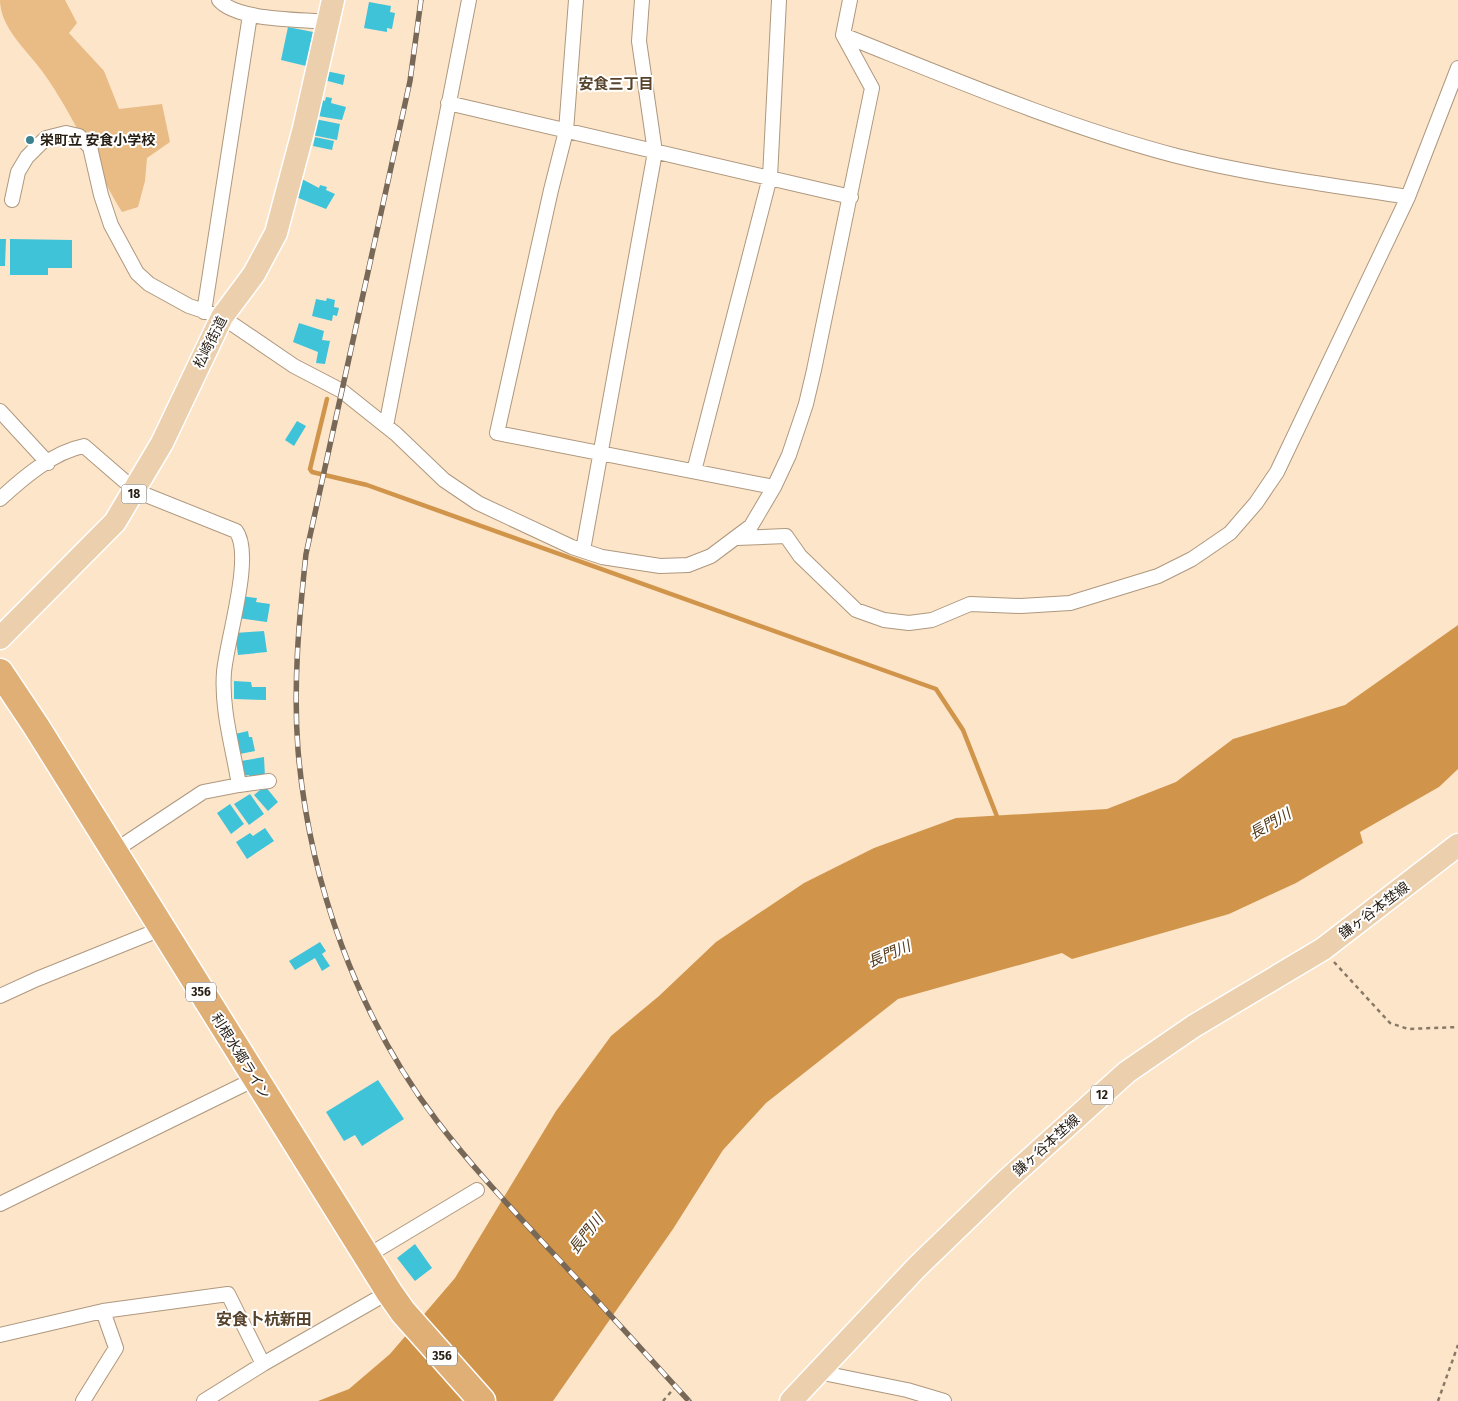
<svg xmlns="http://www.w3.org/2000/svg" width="1458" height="1401" font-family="'Fira Sans','Noto Sans JP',sans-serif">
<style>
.green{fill:#e9bb85}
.water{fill:#d0954b}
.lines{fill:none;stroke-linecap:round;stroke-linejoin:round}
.stream{stroke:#d0954b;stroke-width:4.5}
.building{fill:#3fc3d9}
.street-casing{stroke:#ae987e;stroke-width:16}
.primary-casing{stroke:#fff;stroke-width:25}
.highway-casing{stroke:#fff;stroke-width:29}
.path{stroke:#887866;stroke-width:2.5;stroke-dasharray:4 4;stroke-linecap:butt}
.street{stroke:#fff;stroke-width:14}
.primary{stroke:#eccfad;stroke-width:22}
.highway{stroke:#dfaf76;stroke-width:26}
.rail-casing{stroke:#776858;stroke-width:5.5}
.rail{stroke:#fff;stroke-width:4;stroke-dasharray:11;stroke-linecap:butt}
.poi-dot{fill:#3c818e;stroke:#fff;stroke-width:2}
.labels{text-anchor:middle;stroke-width:4;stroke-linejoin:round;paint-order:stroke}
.shield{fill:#fff;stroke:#68625a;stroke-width:1}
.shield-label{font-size:12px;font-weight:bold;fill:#271e14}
.poi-label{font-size:14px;font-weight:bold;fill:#271e14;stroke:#fff;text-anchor:start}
.street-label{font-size:14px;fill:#271e14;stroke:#fff}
.neighbourhood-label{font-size:15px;font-weight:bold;fill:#57432c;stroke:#fff}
.water-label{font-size:15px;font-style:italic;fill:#513919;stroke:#fff}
.quarter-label{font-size:16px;font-weight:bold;fill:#57432c;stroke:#fff}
</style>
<rect width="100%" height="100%" fill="#fde5ca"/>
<path class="green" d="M0,0h65l12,23 -8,10 35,38 15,38 43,-5 8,38 -23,16 -2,23 -7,26 -16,5c-30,-49 -51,-105 -87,-150 -14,-17 -35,-38 -35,-62z"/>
<path class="water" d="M1458,625v144l-19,18 -79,45 3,11 -67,40 -67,31 -157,45 -10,-6 -164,46 -132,104 -43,47 -50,79 -120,172h-235l31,-12 41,-35 65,-76 101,-167 55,-75 48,-40 57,-54 88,-59 70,-35 82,-30 151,-9 69,-27 57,-43 112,-34z"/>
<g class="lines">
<path class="stream" d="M327,399l-17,70 2,3 55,13 569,204 27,41 35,89"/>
</g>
<path class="building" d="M369,2l22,4 -1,6 5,1 -3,16 -5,-1v4l-23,-4z
M288,27l25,5 -7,34 -25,-6z
M326,71l19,4 -2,10 -19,-5z
M326,97l6,1 -1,5 15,4 -4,13 -24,-4 4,-16 3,1z
M315,119l25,5 -3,16 -25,-5z
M315,137l19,4 -2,9 -19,-4z
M302,179l17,9 1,-3 7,2 -1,3 9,4 -9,15 -30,-12z
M0,239h6l-1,27h-5z
M10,239l62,1v28h-24v7h-38z
M327,298l8,2 -1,7 5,1 -2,8 -4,-1 -1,6 -20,-5 4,-17 10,2z
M299,323l25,8 -2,9 8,1 -5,23 -9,-1 2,-11 -25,-10z
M297,421l9,5 -12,20 -9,-6z
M241,596l16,2 -1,4 14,2 -3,18 -29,-4z
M264,631l3,21 -29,3 -3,-22z
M234,681l17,1 1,5h14v13l-32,-1z
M248,731l1,6h3l3,14 -15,3 -5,-20z
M264,757l1,20 -15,2 -1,-4 -6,1 -2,-15z
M265,786l13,16 -10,9 -14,-16z
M250,794l14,20 -15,11 -15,-21z
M230,804l14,20 -13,10 -14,-21z
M265,828l9,13 -27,18 -11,-17 14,-9 3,3z
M320,942l6,9 -4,3 8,12 -8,5 -7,-13 -20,12 -6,-9z
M378,1080l26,39 -42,27 -7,-11 -11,6 -18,-29z
M415,1244l17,24 -17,13 -18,-23z"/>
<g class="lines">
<g class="street-casing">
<path id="street" d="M219,0c18,21 82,19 109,22
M576,0l-10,131 -15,59 -54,243 277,54
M843,35c110,44 220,91 334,121 75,19 154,29 231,41
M448,103l403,94
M12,200l6,-28 9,-15 19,-19 20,-5 13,3 11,11 11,48 10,30 26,48 12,11 40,22 33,11 72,49 48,25 54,43 48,46 34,23 94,44 30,10 58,9 28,-1 23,-9 40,-30 23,-39 15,-32 17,-51 8,-34 58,-282 -29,-53 7,-35
M204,312l46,-297
M0,411l48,52
M386,426l83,-426
M694,471l76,-294 9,-177
M0,499c23,-21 53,-47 84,-53l52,45 100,40c18,24 -9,108 -12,141 -3,37 9,76 15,113l-36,7 -89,59
M737,538l49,-2 14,20 56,54 28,10 25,3 23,-3 38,-16 51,2 49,-3 88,-27 34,-17 38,-26 26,-30 21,-31 131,-275 50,-129
M583,550l72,-398 -16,-111 3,-41
M239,785l30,-4
M0,996l37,-17 124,-50
M0,1204l255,-125
M367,1256l110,-66
M0,1335l103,-24 125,-17 35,70
M818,1372l89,18 37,11
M83,1401l33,-53 -13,-37
M204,1401l59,-37 126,-72"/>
</g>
<g class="primary-casing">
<path id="primary" d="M0,638l115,-116 47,-79 60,-126 32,-43 22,-41 28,-105 29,-128
M791,1401l126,-134 90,-87 120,-108 67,-46 129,-77 135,-104"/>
</g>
<g class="highway-casing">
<path id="highway" d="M0,672l36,54 353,566 14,20 79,89"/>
</g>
<path class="path" d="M1334,962l56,61 18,6 50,-2
M663,1401l13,-15
M1438,1401l20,-56"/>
<use href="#street" class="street"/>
<use href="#primary" class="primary"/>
<use href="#highway" class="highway"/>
<g class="rail-casing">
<path id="rail" d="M421,0l-11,81 -104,473c-7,65 -13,130 -8,196 11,131 59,266 139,371 35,46 74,87 113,129 47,50 93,101 139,151"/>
</g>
<use href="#rail" class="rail"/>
</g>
<circle class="poi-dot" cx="30" cy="140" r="5"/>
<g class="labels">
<g class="shield">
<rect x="121.5" y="484.5" width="25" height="19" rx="4"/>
<rect x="186" y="982.5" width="30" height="19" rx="4"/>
<rect x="1091" y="1085.5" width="22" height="19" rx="4"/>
<rect x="427" y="1346.5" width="30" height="19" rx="4"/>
</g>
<g class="shield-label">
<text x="134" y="498">18</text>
<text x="201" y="996">356</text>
<text x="1102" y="1099">12</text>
<text x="442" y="1360">356</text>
</g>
<g class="poi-label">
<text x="40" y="145">栄町立 安食小学校</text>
</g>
<g class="street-label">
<text transform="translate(210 342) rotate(-63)" y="5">松崎街道</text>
<text transform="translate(1374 910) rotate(-37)" y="5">鎌ヶ谷本埜線</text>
<text transform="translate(241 1056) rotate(58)" y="5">利根水郷ライン</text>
<text transform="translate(1046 1145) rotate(-42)" y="5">鎌ヶ谷本埜線</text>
</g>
<g class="neighbourhood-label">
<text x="616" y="89">安食三丁目</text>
</g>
<g class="water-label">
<text transform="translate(1270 824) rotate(-30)" y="5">長門川</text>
<text transform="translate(889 954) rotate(-23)" y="5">長門川</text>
<text transform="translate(586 1234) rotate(-52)" y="5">長門川</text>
</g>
<g class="quarter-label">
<text x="264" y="1325">安食卜杭新田</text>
</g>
</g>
</svg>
